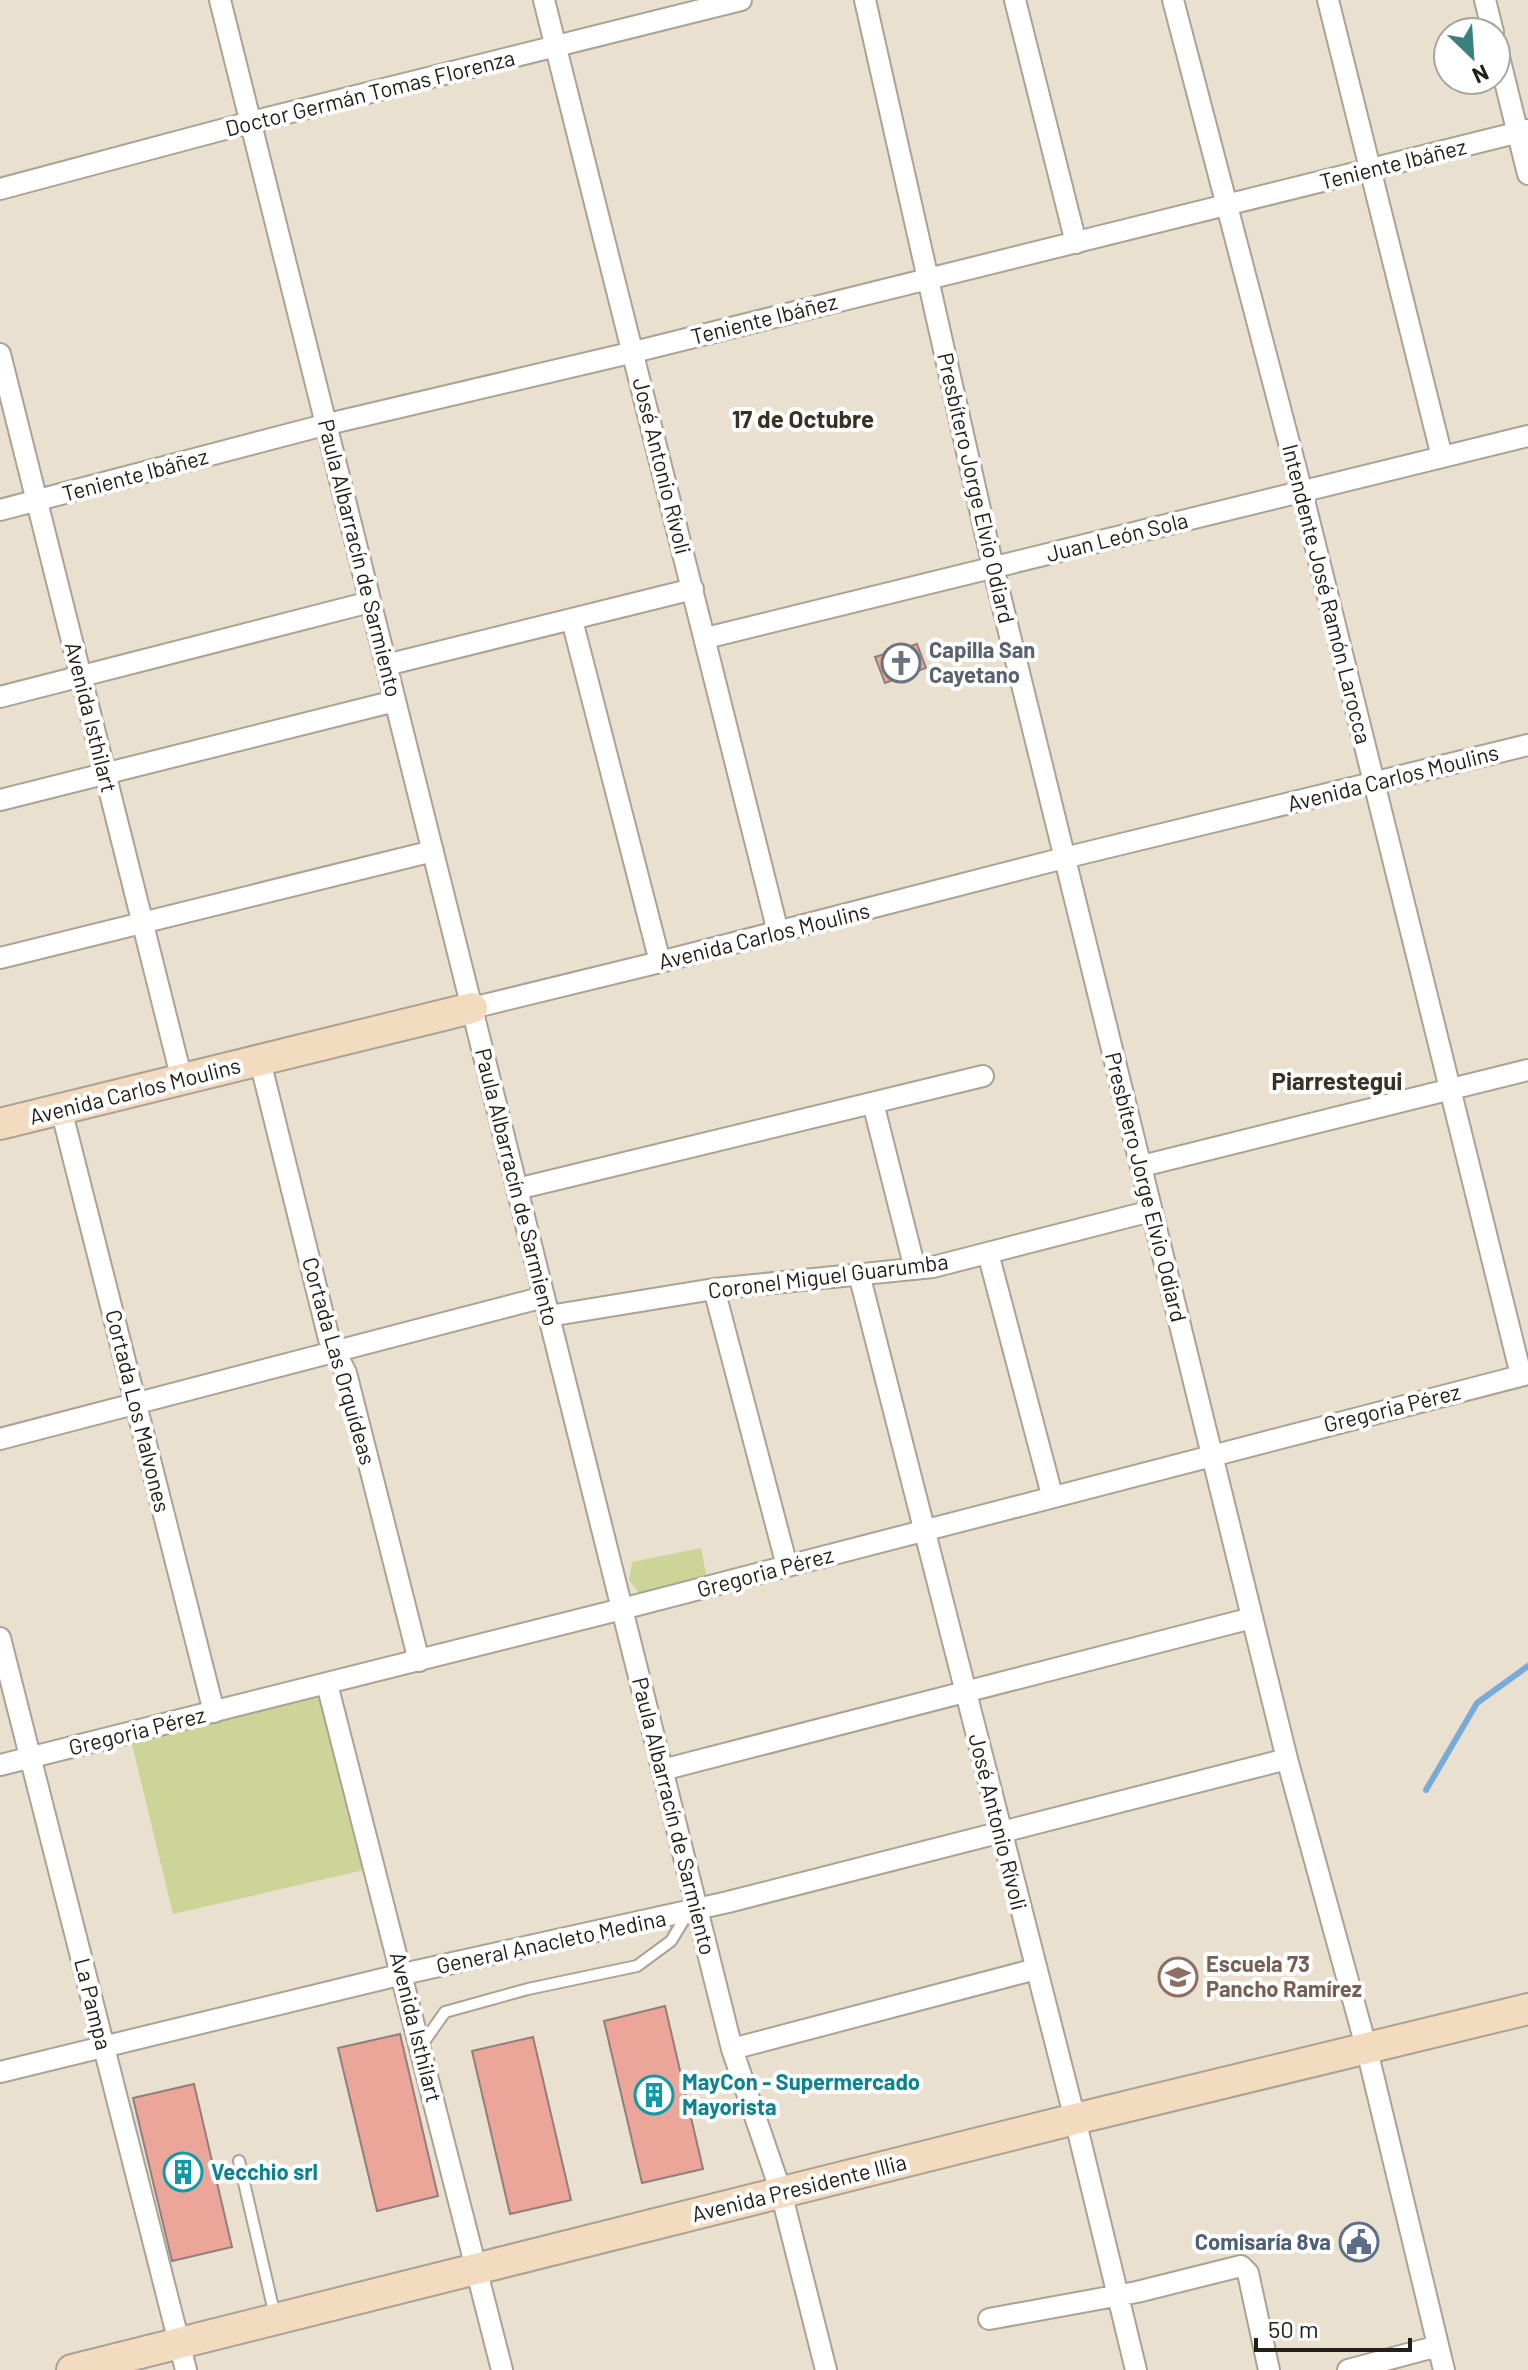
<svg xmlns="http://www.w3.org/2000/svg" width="1528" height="2370" font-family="Barlow,sans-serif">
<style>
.green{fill:#ccd497}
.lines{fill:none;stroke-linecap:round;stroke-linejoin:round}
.stream{stroke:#79abda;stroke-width:6}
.building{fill:#eca599;stroke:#927f7c;stroke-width:2}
.lane-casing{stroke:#aba293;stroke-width:14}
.street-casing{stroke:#aba293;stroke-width:24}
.secondary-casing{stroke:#aba293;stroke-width:34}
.lane{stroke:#fff;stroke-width:10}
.street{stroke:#fff;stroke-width:20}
.secondary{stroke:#f3dbc0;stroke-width:30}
.labels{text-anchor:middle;stroke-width:8;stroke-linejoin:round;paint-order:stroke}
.street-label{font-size:22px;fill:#23201a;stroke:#fff}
.worship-label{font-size:22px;font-weight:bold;fill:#5b616d;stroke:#fff;text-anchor:start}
.education-label{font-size:22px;font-weight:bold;fill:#785e54;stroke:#fff;text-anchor:start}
.culture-label{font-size:22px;font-weight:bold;fill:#0d838f;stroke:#fff;text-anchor:start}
.service-label{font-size:22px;font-weight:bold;fill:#4e5e75;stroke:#fff;text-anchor:end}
.neighbourhood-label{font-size:24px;font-weight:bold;fill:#383125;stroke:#fff}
</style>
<rect width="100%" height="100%" fill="#e9e0d0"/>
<path class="green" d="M701,1548l6,32 -68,13 -10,-13 3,-18z
M321,1697l43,173 -191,44 -41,-170z"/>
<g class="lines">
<path class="stream" d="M1426,1790l51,-87 51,-37"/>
</g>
<path class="building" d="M917,644l9,24 -41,15 -10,-26z
M665,2006l38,163 -61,14 -38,-162z
M400,2034l38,162 -61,15 -39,-163z
M533,2037l38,163 -61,14 -38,-163z
M194,2084l38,163 -60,14 -39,-163z"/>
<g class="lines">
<g class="lane-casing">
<path id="lane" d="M421,2046l24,-34 83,-23 109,-23 34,-25 17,-28
M239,2161l36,155"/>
</g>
<g class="street-casing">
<path id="street" d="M220,0l512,2049 49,143 45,178
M544,0l234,932
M865,0l128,567 294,1192 80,291 77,320
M1015,0l61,243
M1173,0l129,492 219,883
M1328,0l114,457
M1485,0l8,32
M1496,45l32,129
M0,189l251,-67 490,-122
M0,354l182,726
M0,510l328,-86 306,-72 894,-222
M572,620l88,342
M706,638l822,-202
M386,665l307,-76
M0,697l370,-95
M0,800l395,-99
M0,958l433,-107
M472,1008l188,-46 404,-104 464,-113
M260,1061l69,278 17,34 73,288
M873,1103l42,166
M61,1109l153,603
M1142,1166l386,-96
M517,1189l466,-113
M988,1253l64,242
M859,1274l216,845 61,251
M714,1289l73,277
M549,1316l165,-27 219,-22 218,-56
M0,1439l544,-142
M0,1638l186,732
M327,1684l175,686
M0,1765l622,-156 906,-235
M662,1770l590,-152
M732,2049l304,-80
M0,2072l403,-98 325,-72 559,-143
M989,2319l148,-27 104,-26 7,7 21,97
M1348,2370l90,-24"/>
</g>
<g class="secondary-casing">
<path id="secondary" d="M0,1124l472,-116
M72,2370l1003,-251 453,-110"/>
</g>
<use href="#lane" class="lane"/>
<use href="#street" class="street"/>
<use href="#secondary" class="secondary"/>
</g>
<defs>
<g id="church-ring" transform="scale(2)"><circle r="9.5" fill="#fff" stroke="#6b7280" stroke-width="1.5"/><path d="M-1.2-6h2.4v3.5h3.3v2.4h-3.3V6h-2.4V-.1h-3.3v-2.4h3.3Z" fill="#6b7280"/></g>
<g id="school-ring" transform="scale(2)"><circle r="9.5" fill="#fff" stroke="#8d6e63" stroke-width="1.5"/><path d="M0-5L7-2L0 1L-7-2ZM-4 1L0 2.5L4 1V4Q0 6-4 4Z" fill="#8d6e63"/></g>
<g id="building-ring" transform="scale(2)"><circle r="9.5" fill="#fff" stroke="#0f9aa8" stroke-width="1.5"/><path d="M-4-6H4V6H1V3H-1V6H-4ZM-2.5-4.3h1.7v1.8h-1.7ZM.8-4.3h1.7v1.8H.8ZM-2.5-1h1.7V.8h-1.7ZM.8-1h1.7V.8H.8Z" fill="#0f9aa8"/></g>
<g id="civic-ring" transform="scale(2)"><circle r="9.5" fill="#fff" stroke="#5c6f8a" stroke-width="1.5"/><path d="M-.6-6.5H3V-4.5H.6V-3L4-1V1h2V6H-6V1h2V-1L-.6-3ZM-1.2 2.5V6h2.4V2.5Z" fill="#5c6f8a"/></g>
</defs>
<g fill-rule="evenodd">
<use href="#church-ring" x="901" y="663"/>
<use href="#school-ring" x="1178" y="1977"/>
<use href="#building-ring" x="654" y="2095"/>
<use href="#building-ring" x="183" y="2172"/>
<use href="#civic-ring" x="1359" y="2242"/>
</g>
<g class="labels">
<g class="street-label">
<text transform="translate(370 93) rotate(-14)" y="8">Doctor Germán Tomas Florenza</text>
<text transform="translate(1393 164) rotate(-14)" y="8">Teniente Ibáñez</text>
<text transform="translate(764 319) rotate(-14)" y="8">Teniente Ibáñez</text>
<text transform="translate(662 466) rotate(76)" y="8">José Antonio Rívoli</text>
<text transform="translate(135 475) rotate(-15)" y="8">Teniente Ibáñez</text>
<text transform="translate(976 488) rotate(77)" y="8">Presbítero Jorge Elvio Odiard</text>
<text transform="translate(1117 537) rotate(-14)" y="8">Juan León Sola</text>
<text transform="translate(360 558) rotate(76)" y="8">Paula Albarracín de Sarmiento</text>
<text transform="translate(1327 594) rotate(76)" y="8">Intendente José Ramón Larocca</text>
<text transform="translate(91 717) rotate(76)" y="8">Avenida Isthilart</text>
<text transform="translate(1393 778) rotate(-14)" y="8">Avenida Carlos Moulins</text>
<text transform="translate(764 936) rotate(-14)" y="8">Avenida Carlos Moulins</text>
<text transform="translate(135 1091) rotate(-14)" y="8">Avenida Carlos Moulins</text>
<text transform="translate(517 1187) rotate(76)" y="8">Paula Albarracín de Sarmiento</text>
<text transform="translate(1146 1187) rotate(76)" y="8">Presbítero Jorge Elvio Odiard</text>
<text transform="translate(828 1276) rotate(-7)" y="8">Coronel Miguel Guarumba</text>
<text transform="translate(339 1361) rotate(74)" y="8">Cortada Las Orquídeas</text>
<text transform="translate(1392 1408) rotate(-14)" y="8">Gregoria Pérez</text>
<text transform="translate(138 1411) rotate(76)" y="8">Cortada Los Malvones</text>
<text transform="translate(765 1572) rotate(-15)" y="8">Gregoria Pérez</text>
<text transform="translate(137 1731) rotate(-14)" y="8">Gregoria Pérez</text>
<text transform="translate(674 1816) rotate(76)" y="8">Paula Albarracín de Sarmiento</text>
<text transform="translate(998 1822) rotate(76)" y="8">José Antonio Rívoli</text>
<text transform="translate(551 1942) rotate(-12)" y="8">General Anacleto Medina</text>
<text transform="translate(93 2004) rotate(76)" y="8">La Pampa</text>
<text transform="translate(416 2027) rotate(76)" y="8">Avenida Isthilart</text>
<text transform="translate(799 2188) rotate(-14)" y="8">Avenida Presidente Illia</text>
</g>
<g class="worship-label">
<text x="929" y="658">Capilla San<tspan x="929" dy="25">Cayetano</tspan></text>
</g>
<g class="education-label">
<text x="1206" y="1972">Escuela 73<tspan x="1206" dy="25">Pancho Ramírez</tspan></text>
</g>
<g class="culture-label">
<text x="682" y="2090">MayCon - Supermercado<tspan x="682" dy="25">Mayorista</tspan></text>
<text x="211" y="2180">Vecchio srl</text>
</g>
<g class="service-label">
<text x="1331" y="2250">Comisaría 8va</text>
</g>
<g class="neighbourhood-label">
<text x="803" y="428">17 de Octubre</text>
<text x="1337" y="1090">Piarrestegui</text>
</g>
</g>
<g transform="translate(1472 56) rotate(155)"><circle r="38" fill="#ffffff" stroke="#a7a6a3" stroke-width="2"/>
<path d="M0-6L14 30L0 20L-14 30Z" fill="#38817e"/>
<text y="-12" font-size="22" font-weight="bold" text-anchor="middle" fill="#23201a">N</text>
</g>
<path d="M1256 2338v12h154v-12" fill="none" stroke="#23201a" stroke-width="4"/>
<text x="1268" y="2338" font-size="24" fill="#23201a" stroke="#ffffff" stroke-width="6" paint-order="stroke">50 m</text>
</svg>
